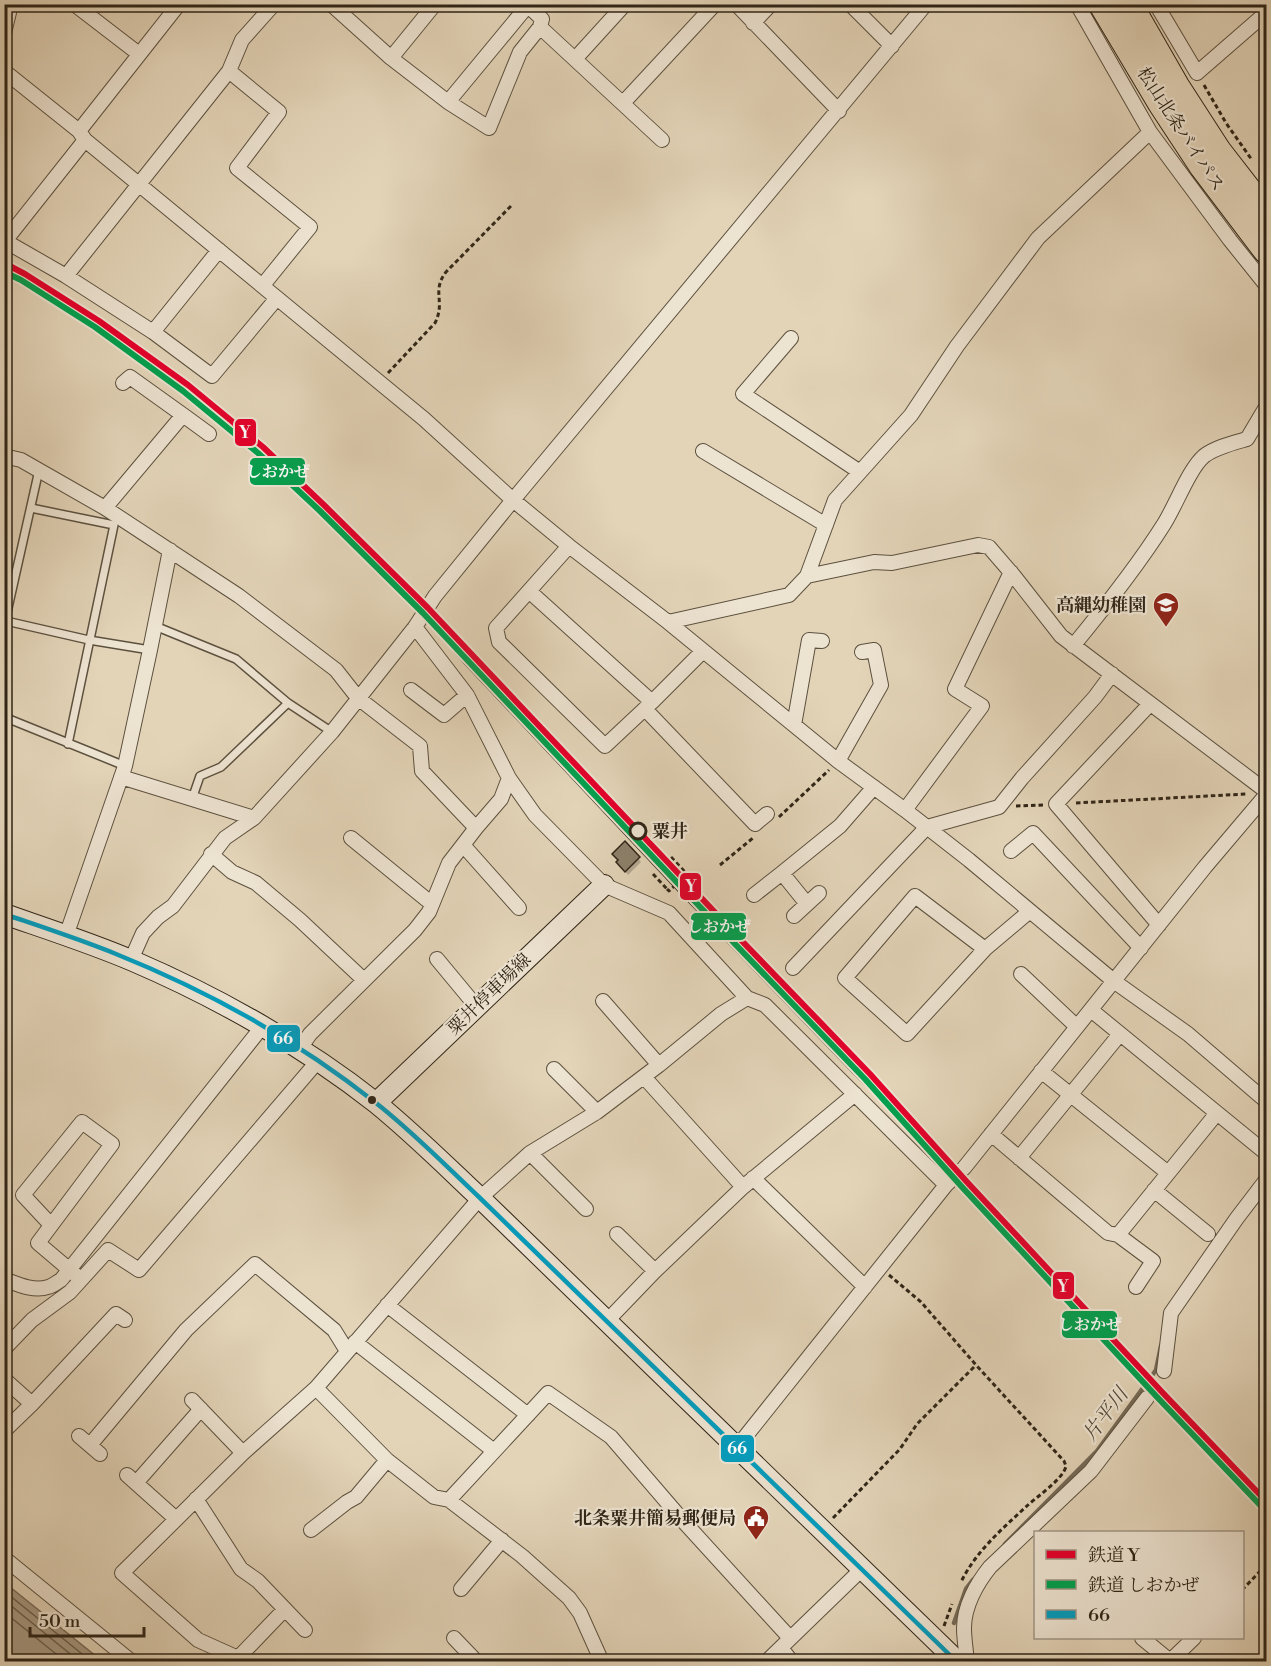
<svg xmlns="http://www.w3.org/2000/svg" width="1271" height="1666" font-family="'Libre Bodoni','Noto Serif JP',serif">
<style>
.water{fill:#a69881;stroke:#766a57;stroke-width:1.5}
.shadow{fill:#0003}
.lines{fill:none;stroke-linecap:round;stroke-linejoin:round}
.shore{stroke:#6a5e4c;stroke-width:1.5}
.stream{stroke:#766a57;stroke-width:4.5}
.building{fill:#8d806b;stroke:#2f2517;stroke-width:1.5}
.lane-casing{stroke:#5c513f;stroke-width:10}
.street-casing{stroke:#5c513f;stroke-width:16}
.secondary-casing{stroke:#2f2517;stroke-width:22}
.highway-casing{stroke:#2f2517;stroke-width:28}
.path{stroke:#2f2517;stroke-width:3;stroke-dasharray:4.5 3;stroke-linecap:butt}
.lane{stroke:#ede3d1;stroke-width:7}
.street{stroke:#ede3d1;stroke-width:14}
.secondary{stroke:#ede3d1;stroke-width:20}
.highway{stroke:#e3d4b8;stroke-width:26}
.rail-casing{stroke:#2f2517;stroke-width:7}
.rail{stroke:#ede3d1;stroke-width:4.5;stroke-dasharray:14;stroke-linecap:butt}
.path-bridge{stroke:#2f2517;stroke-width:3;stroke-dasharray:4.5 3;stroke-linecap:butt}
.bus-1-casing{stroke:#ede3d1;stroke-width:9}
.bus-1{stroke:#059cbc;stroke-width:4.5}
.rail-1-casing{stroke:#ede3d1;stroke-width:10}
.rail-2-casing{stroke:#ede3d1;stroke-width:10}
.rail-1{stroke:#e4002b;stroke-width:6}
.rail-2{stroke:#02a04e;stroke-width:6}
.stop-dot{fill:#ede3d1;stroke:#2f2517;stroke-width:3}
.bus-dot{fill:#2f2517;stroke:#ede3d1;stroke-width:2}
.labels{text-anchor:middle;stroke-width:4.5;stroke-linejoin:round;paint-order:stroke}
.street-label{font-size:18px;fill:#2f2517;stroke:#ede3d1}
.poi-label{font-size:18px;font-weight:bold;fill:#2f2517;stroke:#ede3d1;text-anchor:end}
.stop-label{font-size:18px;font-weight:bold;fill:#2f2517;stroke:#ede3d1;text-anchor:start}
.water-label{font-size:20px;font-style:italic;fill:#534837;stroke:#ede3d1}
.line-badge{stroke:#ede3d1;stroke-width:2}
.badge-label{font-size:16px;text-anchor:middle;font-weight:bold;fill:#fff}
</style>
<rect width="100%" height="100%" fill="#e3d4b8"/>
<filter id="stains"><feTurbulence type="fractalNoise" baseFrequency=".00333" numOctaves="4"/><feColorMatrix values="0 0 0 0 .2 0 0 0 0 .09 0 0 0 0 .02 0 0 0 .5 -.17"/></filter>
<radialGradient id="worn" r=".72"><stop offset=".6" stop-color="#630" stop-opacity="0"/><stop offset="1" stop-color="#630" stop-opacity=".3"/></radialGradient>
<path class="water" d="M5,1583l97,78h-97z"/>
<path class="shadow" d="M625,843l16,19 -13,13 -10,-13z"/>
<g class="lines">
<path class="shore" d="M4,1591l88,71
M4,1600l76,62
M4,1612l62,50"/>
<path class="stream" d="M1005,1544l92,-93 59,-81 5,-24
M954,1623l12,-34 7,-9"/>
</g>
<path class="building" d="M625,841l15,16 -15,15 -9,-10 2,-2 -6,-6z"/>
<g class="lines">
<g class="lane-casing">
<path id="lane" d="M31,508l83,17 -46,219
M6,621l83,19 61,10
M4,626l35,-156
M155,626l81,33 52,44 44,29
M4,717l121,49
M192,799l8,-23 21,-9 67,-64"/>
</g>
<g class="street-casing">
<path id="street" d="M74,4l65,50
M331,4l60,54 57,44 81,-98
M526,4l16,15 -2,8 122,113
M736,4l103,107
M850,4l42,42
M1077,4l73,128 80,108 36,45
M1156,4l41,69 69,-60
M753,23l18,-19
M4,33l7,-29
M391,58l44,-54
M575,59l50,-55
M4,71l75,60 6,9 339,279 89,81 56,46 99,76 170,139 67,49 64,50 146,122 73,52 78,67
M229,71l50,41 -42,56 73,59 -47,58
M448,102l41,26 31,-76 20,-25
M623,103l92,-99
M79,131l100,-127
M85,140l-80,101 61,35 87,56 59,44 65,-78
M66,276l163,-205 13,-31 32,-36
M153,332l66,-82
M791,338l-48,56 117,78
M183,415l26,19
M703,451l123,74
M4,456l17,4 84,48 134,88 97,74 22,28 62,48 2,25 54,57
M105,508l78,-93 -53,-38 -7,6
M569,546l-73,82 3,14 106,104 47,-44 51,-51
M807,576l67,-14 18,1 86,-18 11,2 25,29 47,60 205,155
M529,591l123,111
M668,622l121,-27 18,-19 28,-76 76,-85 46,-69 81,-108 112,-106
M415,627l52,68 42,83 26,37 69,70 65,28 78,85 18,7 181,180
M1073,646c32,-39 64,-79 91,-122 12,-19 25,-55 40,-68 12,-9 29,-13 43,-17l19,-32
M411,690l33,25 23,-20
M1150,704l-94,100 103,121
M645,709l110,115 12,-10
M794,725l15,-85 13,1
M838,761l43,-76 -7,-35 -12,2
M121,777l133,41
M905,810l77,-104 -27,-17 56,-117
M351,838l81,66
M463,845l56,63
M1011,851l22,-18 108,115
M211,854l21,18 24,11 44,37 64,60
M754,895l28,-22
M807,904l-25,-31 58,-47 34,-39
M794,916l25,-23
M66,936l59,-170 25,-116 20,-100
M985,949l-70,-53 -70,82 62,56 78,-85 45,-38
M437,959l39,47
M131,960l12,-27 15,-16 15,-11 52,-68 29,-20 78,-86 83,-105 20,-31 78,-96 413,-496
M793,968l134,-141 72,-20 23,-29 73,-81 17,-23
M1021,974l56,53
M603,1001l56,64
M1091,1010l175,143
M299,1050l11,-16 105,-104 14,-18 20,-49 27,-35 25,-29 8,-21
M554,1069l43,43
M1041,1071l127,102
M644,1077l99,110
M991,1134l117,99 10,2 99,-122
M530,1153l56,56
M1019,1158l101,-124
M753,1178l112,109
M1154,1190l54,44
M51,1225l-28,-30 59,-73 30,22 -74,99 39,33
M617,1234l38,37
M1118,1235l35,26 -17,26
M4,1279c13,5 30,13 44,8 5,-1 9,-5 13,-7l201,-253
M387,1305l141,110
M607,1321l48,-50 88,-84 112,-93
M355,1342l139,109
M4,1349l28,-29 38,-28 38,-42 31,20 178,-208
M1164,1371l7,-58 66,-95 29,-38
M4,1379l28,25 -28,27
M316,1388l71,72 47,37 15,3 73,56 47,42 11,15 22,49
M192,1400l51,53
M32,1404l84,-90 9,6
M79,1436l21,18
M90,1445l96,-115 69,-66 79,66 13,21
M737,1447l209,-262 18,-17 241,-301 61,-72
M127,1475l48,43
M136,1483l65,-74
M196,1499l45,70 17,12 47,49
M449,1500l99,-107 63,44 74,86 105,115
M311,1530l36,-28 9,-5 31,-37
M4,1558l128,104
M461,1589l41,-49
M454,1638l23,24
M1142,1638l28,23
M781,1648l11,14
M238,1658l47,-49
M242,1662l-4,-4 -40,-18 -76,-67 121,-120 73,-65 164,-190 50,-45 67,-41 62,-47 62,-51 26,-16
M766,1662l96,-93
M967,1662c-1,-12 -3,-23 -3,-34 0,-22 13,-45 26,-61l101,-96 56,-73
M1169,1662l25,-24"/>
</g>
<g class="secondary-casing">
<path id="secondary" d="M4,914c43,15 87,29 129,47 84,36 171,85 243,142 37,30 70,63 104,95l478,464
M376,1103l228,-218"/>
</g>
<g class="highway-casing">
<path id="highway" d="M1102,4l59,99 42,64 63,83
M1129,4l47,82 42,65 48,62"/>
</g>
<path class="path" d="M1204,85l22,38 26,37
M388,373l47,-50c11,-22 -4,-31 11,-51l65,-66
M1076,803l170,-9
M1016,806l27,-1
M779,817l50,-47
M671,857l14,15
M720,865l33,-27
M653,874l14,15
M889,1275l32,27 55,63 88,96 2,5c-2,12 -28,30 -38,39 -25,23 -52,46 -67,77
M833,1518l67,-69 17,-25 59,-59
M1242,1590l24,-25
M944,1626l8,-22"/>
<use href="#lane" class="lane"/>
<use href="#street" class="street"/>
<use href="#secondary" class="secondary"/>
<use href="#highway" class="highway"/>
<g class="rail-casing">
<path id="rail" d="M367,548l99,113 216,230 173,180 112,111"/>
</g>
<use href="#rail" class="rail"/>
<path class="path-bridge" d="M667,889l2,2 18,-17 -2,-2"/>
<g class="bus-1-casing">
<path id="bus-1" d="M4,914c38,13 75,25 112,40 92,37 182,87 260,149 37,29 70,63 104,95l477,464"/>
</g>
<use href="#bus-1" class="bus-1"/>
<g class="rail-1-casing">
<path id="rail-1" d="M4,263l21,11 74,47 89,64 75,62 62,59 103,102 313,332 129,134 97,108 195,210 104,109"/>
</g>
<g class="rail-2-casing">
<path id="rail-2" d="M4,272l17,8 74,47 88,64 75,62 62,58 103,102 313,332 129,134 97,108 195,210 104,109"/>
</g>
<use href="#rail-1" class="rail-1"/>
<use href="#rail-2" class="rail-2"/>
</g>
<defs>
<g id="school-pin" transform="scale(1.35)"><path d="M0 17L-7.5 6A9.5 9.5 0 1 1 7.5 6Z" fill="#8f2418" stroke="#ede3d1"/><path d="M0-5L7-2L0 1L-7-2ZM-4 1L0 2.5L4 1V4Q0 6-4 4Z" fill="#fff"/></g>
<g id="civic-pin" transform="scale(1.35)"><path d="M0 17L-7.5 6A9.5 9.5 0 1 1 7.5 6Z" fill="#8f2418" stroke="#ede3d1"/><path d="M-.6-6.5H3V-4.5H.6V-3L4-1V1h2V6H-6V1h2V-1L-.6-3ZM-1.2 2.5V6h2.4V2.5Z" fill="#fff"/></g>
</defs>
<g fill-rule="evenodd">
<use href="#school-pin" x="1166" y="605"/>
<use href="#civic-pin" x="756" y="1518"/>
</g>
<circle class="stop-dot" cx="638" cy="831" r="8"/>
<circle class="bus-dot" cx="372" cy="1100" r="5"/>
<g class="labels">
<g class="street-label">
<text transform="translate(1181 129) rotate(57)" y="6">松山北条バイパス</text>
<text transform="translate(489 994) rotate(-44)" y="6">粟井停車場線</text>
</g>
<g class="poi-label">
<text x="1146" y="611">高縄幼稚園</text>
<text x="736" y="1524">北条粟井簡易郵便局</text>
</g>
<g class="stop-label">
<text x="652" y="837">粟井</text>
</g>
<g class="water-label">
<text transform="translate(1105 1414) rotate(-53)" y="7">片平川</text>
</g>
</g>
<g class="line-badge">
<rect x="234" y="418" width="23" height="29" rx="6" fill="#e4002b"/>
<rect x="249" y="457" width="57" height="29" rx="6" fill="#02a04e"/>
<rect x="679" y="872" width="23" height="29" rx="6" fill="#e4002b"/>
<rect x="690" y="912" width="57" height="29" rx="6" fill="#02a04e"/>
<rect x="266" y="1024" width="35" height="29" rx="6" fill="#059cbc"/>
<rect x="1052" y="1271" width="23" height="29" rx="6" fill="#e4002b"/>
<rect x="1061" y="1310" width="57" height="29" rx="6" fill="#02a04e"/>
<rect x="720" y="1434" width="35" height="29" rx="6" fill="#059cbc"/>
</g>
<g class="badge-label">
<text x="245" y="438">Y</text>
<text x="278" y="477">しおかぜ</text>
<text x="691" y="892">Y</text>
<text x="719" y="932">しおかぜ</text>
<text x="283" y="1044">66</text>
<text x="1063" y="1292">Y</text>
<text x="1090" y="1330">しおかぜ</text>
<text x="737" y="1454">66</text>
</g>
<rect width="1271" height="1666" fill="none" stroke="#e3d4b8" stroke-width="24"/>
<rect x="6" y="6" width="1259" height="1654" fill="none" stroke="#2f2517" stroke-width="3"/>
<rect x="12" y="12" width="1247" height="1642" fill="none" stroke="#2f2517" stroke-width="1.5"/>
<rect x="1034" y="1531" width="210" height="108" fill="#ede3d1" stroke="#a19787" stroke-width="1.5"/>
<rect x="1046" y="1550" width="30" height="9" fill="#e4002b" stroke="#a19787" stroke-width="1.5"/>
<text x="1088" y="1561" font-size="18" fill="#2f2517">鉄道 Y</text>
<rect x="1046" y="1580" width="30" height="9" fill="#02a04e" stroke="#a19787" stroke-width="1.5"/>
<text x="1088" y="1591" font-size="18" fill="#2f2517">鉄道 しおかぜ</text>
<rect x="1046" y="1610" width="30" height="9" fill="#059cbc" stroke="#a19787" stroke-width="1.5"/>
<text x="1088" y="1621" font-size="18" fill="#2f2517">66</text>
<path d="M30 1627v9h114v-9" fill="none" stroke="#2f2517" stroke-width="3"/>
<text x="39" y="1627" font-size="18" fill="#2f2517" stroke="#ede3d1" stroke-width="4.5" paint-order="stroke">50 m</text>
<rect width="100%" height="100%" filter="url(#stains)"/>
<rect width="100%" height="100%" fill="url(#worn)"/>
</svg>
